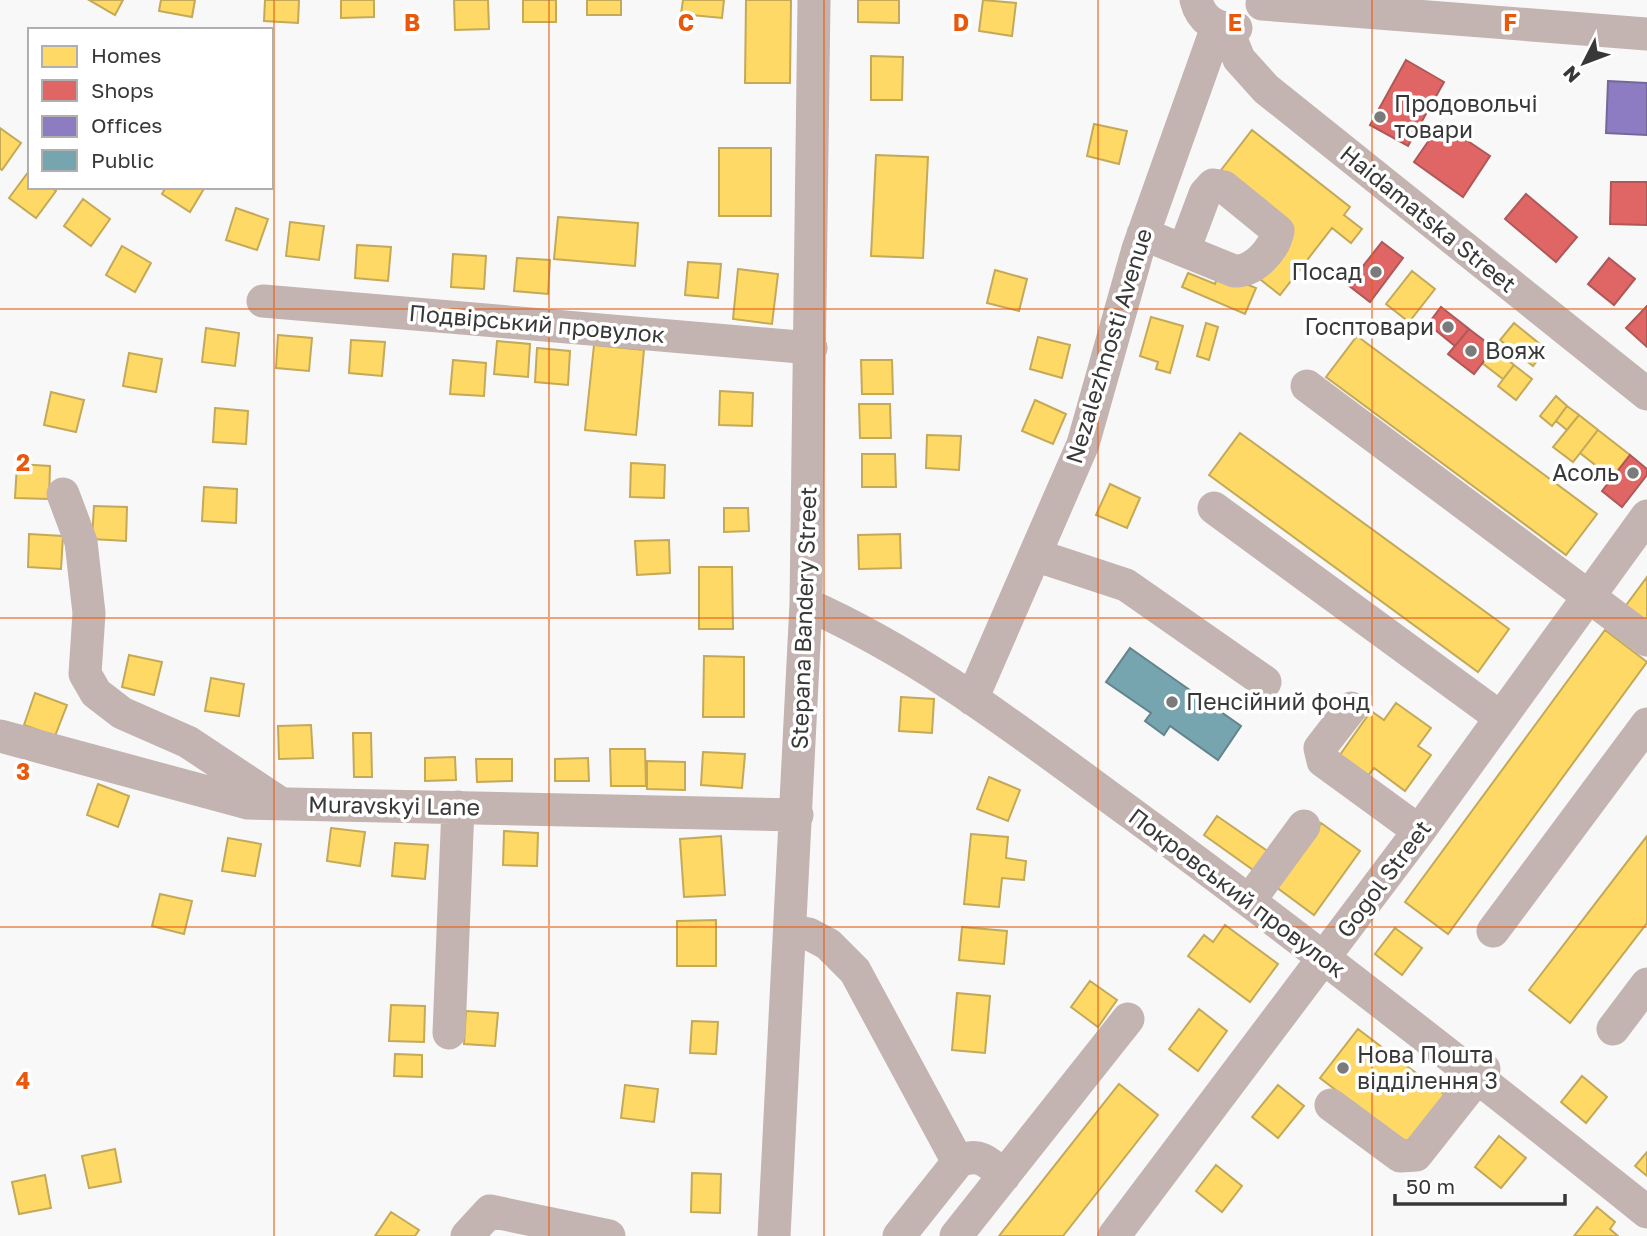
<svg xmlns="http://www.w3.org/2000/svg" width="1647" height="1236" font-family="'Golos Text',sans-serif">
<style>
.homes{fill:#ffd966;stroke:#c3a958;stroke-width:2}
.shops{fill:#e06666;stroke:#ae5858;stroke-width:2}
.offices{fill:#8e7cc3;stroke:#74689a;stroke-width:2}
.public{fill:#76a5af;stroke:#63848c;stroke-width:2}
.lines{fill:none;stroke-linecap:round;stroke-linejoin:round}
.minor{stroke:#c3b3b1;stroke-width:33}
.grid{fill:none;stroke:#e8590c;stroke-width:2;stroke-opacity:0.55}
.poi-dot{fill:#7b7b7c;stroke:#fff;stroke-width:2.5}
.labels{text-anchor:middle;stroke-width:7;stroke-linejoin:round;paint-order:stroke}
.poi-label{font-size:23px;fill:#383839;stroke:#fff;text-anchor:start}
.street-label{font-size:23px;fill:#383839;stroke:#fff}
.grid-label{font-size:23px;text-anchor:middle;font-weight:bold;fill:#e8590c;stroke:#fff;stroke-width:7;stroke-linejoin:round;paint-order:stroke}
</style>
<rect width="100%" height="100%" fill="#f8f8f8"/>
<path class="homes" d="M89,0h34l-8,15z
M161,0h34l-3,17 -33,-6z
M265,0h34l-1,23 -34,-2z
M341,0h33v17l-33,1z
M454,0h34l1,29 -34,1z
M523,0h33v22h-33z
M587,0h34v15h-34z
M683,0h41l-2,18 -41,-4z
M746,0h45l-1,83h-45z
M858,0h41v23l-41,-1z
M983,0l33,3 -4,33 -33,-5z
M871,56l32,1 -1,43h-31z
M1094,124l33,7 -8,33 -32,-8z
M0,128l21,15 -19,27 -2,-1z
M1252,130l98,77 -6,8 18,14 -11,14 -19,-15 -52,67 -24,-19 35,-44 -73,-58z
M719,148h52v68h-52z
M876,155l52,2 -5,101 -52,-2z
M29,171l1,16h21l5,4 -20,27 -27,-20z
M166,187h39l-15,25 -28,-18z
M83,199l27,20 -19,27 -27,-20z
M236,208l32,11 -11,31 -31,-10z
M558,217l80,6 -3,43 -81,-7z
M290,222l34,4 -5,34 -33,-4z
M357,245l34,2 -3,34 -33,-3z
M122,246l29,17 -16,29 -29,-17z
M453,254l33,2 -2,33 -33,-2z
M517,258l33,2 -2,34 -34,-3z
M688,262l33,2 -3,34 -33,-3z
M738,269l40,5 -6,50 -39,-5z
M995,270l32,9 -8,32 -32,-8z
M1412,271l23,18 -26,33 -23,-18z
M1188,273l27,11 4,-11 37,15 -11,26 -63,-27z
M1151,317l32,9 -13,47 -14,-4 2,-7 -18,-6z
M1206,323l12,4 -9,33 -12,-4z
M1514,323l32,26 -13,17 -33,-26z
M206,328l33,5 -4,33 -33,-4z
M278,335l34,3 -3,33 -33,-3z
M1357,336l240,178 -31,41 -240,-178z
M1038,337l32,8 -8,33 -32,-9z
M351,340l34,2 -3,34 -33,-3z
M497,341l33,3 -2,33 -34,-3z
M594,345l50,5 -8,85 -51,-5z
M537,348l33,3 -2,34 -33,-3z
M1494,348l20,17 -11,14 -21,-16z
M129,353l33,6 -6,33 -33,-6z
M453,360l33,3 -2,33 -34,-2z
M861,360h31l1,34h-31z
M1514,365l18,14 -16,21 -18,-14z
M720,391l33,2 -1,33 -33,-1z
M51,392l33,8 -8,32 -32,-7z
M1556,396l11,10 -15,20 -12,-10z
M1035,400l31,14 -13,30 -31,-13z
M859,404h31l1,34h-31z
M1567,406l12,9 -12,15 -11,-9z
M215,408l33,3 -2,33 -33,-2z
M1579,415l19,15 -25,32 -20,-15z
M1598,430l32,25 -18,23 -32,-25z
M1240,433l269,196 -31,43 -269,-197z
M927,435l34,1 -2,34 -33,-2z
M862,454h33l1,33h-34z
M631,463l34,2 -1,33 -34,-1z
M17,464l33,2 -1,33 -34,-1z
M1110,484l30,14 -13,30 -31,-13z
M204,487l33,2 -1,34 -34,-2z
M94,506l33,1 -1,34 -34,-2z
M724,508h24l1,23 -25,1z
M29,534l34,2 -2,33 -33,-2z
M900,534l1,34 -42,1 -1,-34z
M669,540l1,33 -33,2 -2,-34z
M699,567h33l1,62h-34z
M1647,577v48l-23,-17z
M1605,630l42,32 -199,272 -43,-32z
M129,655l33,7 -8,33 -32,-8z
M704,656l40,1v60h-41z
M211,678l33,6 -5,32 -34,-5z
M35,693l32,12 -12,31 -31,-11z
M901,697l33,2 -2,34 -33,-2z
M1396,703l35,25 -13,18 13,9 -26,36 -31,-23 -9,12 -28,-21 34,-48 13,9z
M311,725l2,33 -34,1 -1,-33z
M353,733h18l1,44h-18z
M610,749h35l1,37h-35z
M703,752l42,2 -3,34 -41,-3z
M455,757l1,23 -31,1v-23z
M588,758l1,23h-34v-22z
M476,759h36v22l-35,1z
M647,761l38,1v28l-38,-1z
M989,777l31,13 -12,31 -31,-12z
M98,784l31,12 -11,31 -31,-12z
M1217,816l52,36 -13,20 -52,-37z
M1321,823l39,28 -46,64 -38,-28z
M331,828l34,4 -5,34 -33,-5z
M504,831l34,2 -1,33 -34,-1z
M971,834l37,3 -2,21 20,3 -2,19 -22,-2 -3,29 -35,-3z
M721,836l4,59 -41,2 -4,-58z
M1647,836v87l-77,100 -41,-33z
M228,838l33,6 -6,32 -33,-5z
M395,843l33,2 -3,34 -33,-3z
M160,894l32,7 -8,33 -32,-8z
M716,920v46h-39v-45z
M1225,925l53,39 -28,38 -62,-46 16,-21 9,7z
M962,927l45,4 -3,33 -45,-4z
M1395,928l27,20 -20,27 -27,-21z
M1090,981l27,19 -19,27 -27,-20z
M957,993l33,3 -5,57 -33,-3z
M391,1005l34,1 -1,36 -35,-1z
M1199,1009l28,22 -29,40 -29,-22z
M466,1011l32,2 -3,33 -31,-2z
M692,1021l26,1 -2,32 -26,-1z
M1358,1029l91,69 -38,49 -91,-69z
M395,1054l27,1v22l-28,-1z
M1582,1076l25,21 -21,26 -25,-21z
M1119,1084l39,31 -95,121h-64z
M625,1085l33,4 -4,33 -33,-4z
M1278,1085l26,21 -26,32 -26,-21z
M1499,1136l27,22 -25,30 -26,-21z
M115,1149l6,33 -32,6 -7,-32z
M1647,1152v24l-12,-10z
M1216,1165l26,21 -20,26 -26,-21z
M692,1173l29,1 -1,39 -29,-1z
M45,1175l6,33 -32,6 -7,-32z
M1597,1207l18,15 -5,7 8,7h-44z
M391,1212l28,18 -4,6h-40z"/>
<path class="shops" d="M1406,60l38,22 -36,64 -38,-21z
M1441,123l49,33 -27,41 -49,-35z
M1611,182h36v43l-37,-1z
M1526,194l51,43 -21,25 -51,-43z
M1382,242l21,16 -33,44 -22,-17z
M1609,258l26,21 -21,26 -26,-21z
M1647,306v41l-21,-19z
M1441,307l28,22 -14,17 -27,-22z
M1469,329l25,19 -20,26 -26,-20z
M1630,455l17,14v6l-25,32 -20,-16z"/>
<path class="offices" d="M1608,81l39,2v52l-41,-2z"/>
<path class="public" d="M1130,648l111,78 -23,34 -48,-34 -6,9 -19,-14 6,-8 -45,-31z"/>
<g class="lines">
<path class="minor" d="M1196,0c5,20 20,30 40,28
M1262,4l385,30
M1227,29l12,30 27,30 381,305
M1143,234l91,37c20,1 40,-21 44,-40l-54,-44 -11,-2 -8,9 -21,56
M263,301l548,47
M1307,386l340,254
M63,494l18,48 8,71 -4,61 11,19 26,20 66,29 92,61
M1214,508l287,210
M1035,555l91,30 139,97
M806,604c118,52 222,134 325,209 176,129 346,263 516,399
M972,699l111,-255 55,-195 79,-222
M1351,708l-31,40 3,13 96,70
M0,736l248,67 549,12
M1250,900l54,-74
M790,931l19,3 19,10 27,27 103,191
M1493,931l154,-207
M1613,1029l34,-45
M449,1033l9,-226
M1331,1105l69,51 16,-1 68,-86
M467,1236l23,-25 119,25
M774,1236l32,-632 8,-604
M899,1236l59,-74c20,-11 31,0 46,14
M956,1236l172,-217
M1114,1236l305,-405 228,-315"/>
</g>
<path class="grid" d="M274,0v1236M549,0v1236M824,0v1236M1098,0v1236M1372,0v1236M0,309h1647M0,618h1647M0,927h1647"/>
<g class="poi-dot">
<circle cx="1380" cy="117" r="7"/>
<circle cx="1376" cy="272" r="7"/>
<circle cx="1448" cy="327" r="7"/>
<circle cx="1471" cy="351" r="7"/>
<circle cx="1633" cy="473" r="7"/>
<circle cx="1172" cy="702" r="7"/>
<circle cx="1343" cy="1068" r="7"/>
</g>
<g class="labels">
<g class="poi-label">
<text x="1394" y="112">Продовольчі<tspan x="1394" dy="26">товари</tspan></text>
<text x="1362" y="280" text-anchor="end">Посад</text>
<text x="1434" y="335" text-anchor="end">Госптовари</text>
<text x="1485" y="359">Вояж</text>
<text x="1619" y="481" text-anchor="end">Асоль</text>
<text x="1186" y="710">Пенсійний фонд</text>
<text x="1357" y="1063">Нова Пошта<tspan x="1357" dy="26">відділення 3</tspan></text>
</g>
<g class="street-label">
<text transform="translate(1428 219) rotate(39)" y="8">Haidamatska Street</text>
<text transform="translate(537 324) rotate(5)" y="8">Подвірський провулок</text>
<text transform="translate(1109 346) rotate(-73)" y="8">Nezalezhnosti Avenue</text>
<text transform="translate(804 618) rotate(-88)" y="8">Stepana Bandery Street</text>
<text transform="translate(394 806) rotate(1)" y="8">Muravskyi Lane</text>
<text transform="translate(1384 879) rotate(-53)" y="8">Gogol Street</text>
<text transform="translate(1237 893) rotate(37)" y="8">Покровський провулок</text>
</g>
</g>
<g class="grid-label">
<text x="412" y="31">B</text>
<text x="686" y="31">C</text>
<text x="961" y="31">D</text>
<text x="1235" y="31">E</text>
<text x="1510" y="31">F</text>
<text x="23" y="471">2</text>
<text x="23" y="780">3</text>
<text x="23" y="1089">4</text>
</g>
<rect x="28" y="28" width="245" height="161" fill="#ffffff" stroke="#afafb0" stroke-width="2"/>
<rect x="42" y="46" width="35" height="21" fill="#ffd966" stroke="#afafb0" stroke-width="2"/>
<text x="91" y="63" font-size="21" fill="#383839">Homes</text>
<rect x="42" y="80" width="35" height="21" fill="#e06666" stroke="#afafb0" stroke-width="2"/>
<text x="91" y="98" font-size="21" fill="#383839">Shops</text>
<rect x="42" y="116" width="35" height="21" fill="#8e7cc3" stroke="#afafb0" stroke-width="2"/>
<text x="91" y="133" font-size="21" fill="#383839">Offices</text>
<rect x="42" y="150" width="35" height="21" fill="#76a5af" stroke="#afafb0" stroke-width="2"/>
<text x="91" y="168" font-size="21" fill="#383839">Public</text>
<g transform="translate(1584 63) rotate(228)" stroke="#ffffff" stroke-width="5" paint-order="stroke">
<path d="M0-5L12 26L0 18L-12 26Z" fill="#383839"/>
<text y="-10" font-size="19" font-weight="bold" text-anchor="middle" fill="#383839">N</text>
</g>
<path d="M1395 1194v10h170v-10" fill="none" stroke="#383839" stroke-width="3.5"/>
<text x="1406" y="1194" font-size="21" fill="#383839" stroke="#ffffff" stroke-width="5" paint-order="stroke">50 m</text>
</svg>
